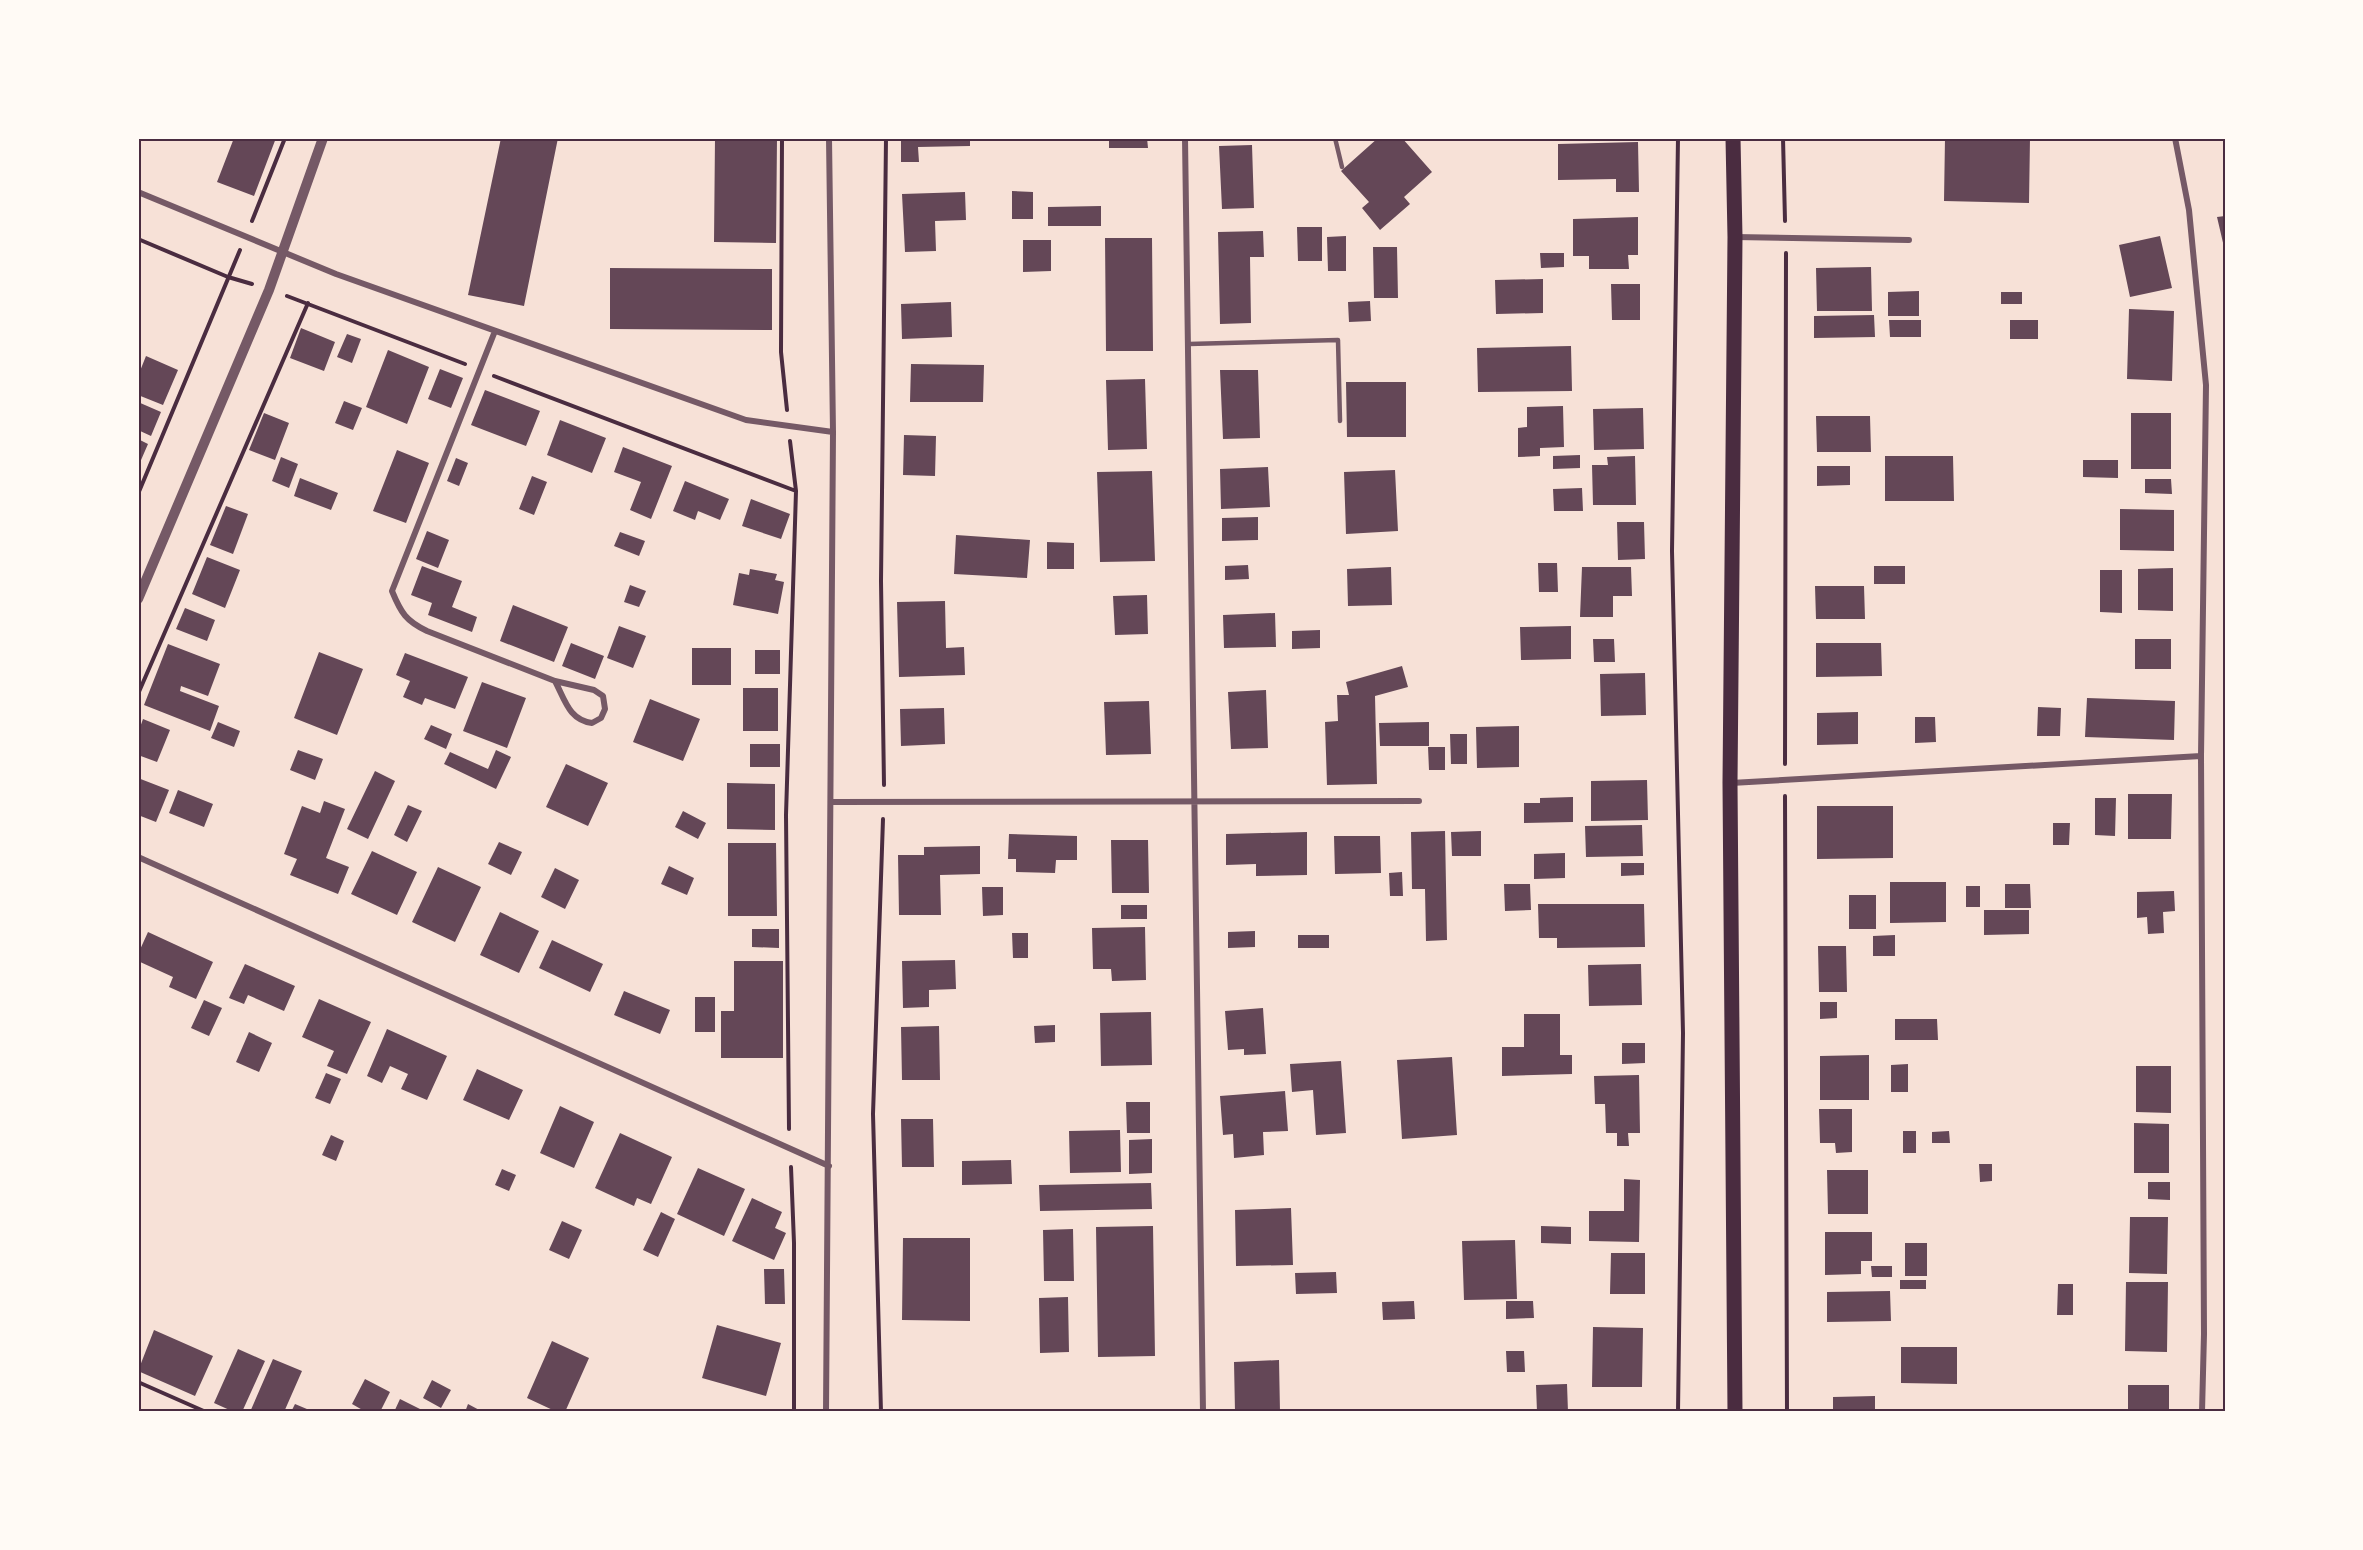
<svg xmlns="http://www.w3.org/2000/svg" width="2363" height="1550" font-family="Raleway,sans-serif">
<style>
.building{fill:#644757}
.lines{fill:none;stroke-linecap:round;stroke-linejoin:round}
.path{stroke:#4a2c40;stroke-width:4}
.service{stroke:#755966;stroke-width:4.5}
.minor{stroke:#755966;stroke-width:6}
.tertiary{stroke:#755966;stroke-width:10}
.primary{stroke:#4a2c40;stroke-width:15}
.neatline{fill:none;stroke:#4a2c40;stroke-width:2}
</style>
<rect width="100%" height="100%" fill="#f7e1d7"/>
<path class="building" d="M234,138h42l-22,58 -37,-14z
M501,138h57l-34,168 -56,-11z
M715,138h62l-1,105 -62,-1z
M901,138h69v8l-52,1 1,15h-18z
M1109,138h38l1,10h-39z
M1378,138h24l30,34 -28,25 6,7 -30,26 -18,-22 7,-6 -28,-31z
M1945,138h85l-1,65 -85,-2z
M1638,142l1,50h-23v-13l-58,1v-36z
M1252,145l2,63 -32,1 -3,-63z
M1012,191l21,1v27h-21z
M965,192l1,28 -31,1 1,30 -31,1 -3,-58z
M1101,206v20h-53v-19z
M2225,216v30l-1,1 -7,-30z
M1638,217v38h-10l1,14h-40v-13h-16v-37z
M1297,227h25v34h-24z
M1263,231l1,26h-14l1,66 -31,1 -2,-92z
M1346,236v35h-18l-1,-34z
M2160,236l12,52 -42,9 -11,-52z
M1105,238h47l1,113h-47z
M1023,240h28v31l-28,1z
M1373,247h24l1,51h-24z
M1540,253h24v14l-23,1z
M1871,267l1,44h-55l-1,-43z
M610,268l162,1v61l-162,-1z
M1543,279v34l-47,1 -1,-34z
M1611,284h29v36h-28z
M1919,291v25h-31v-24z
M2001,292h21v12h-21z
M1370,301l1,20 -22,1 -1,-20z
M951,302l1,35 -50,2 -1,-35z
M2129,309l45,2 -2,70 -45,-2z
M1874,315l1,22 -61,1v-22z
M1889,320h32v17h-31z
M2010,320h28v19h-28z
M301,328l34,14 -11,29 -34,-13z
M347,334l14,5 -9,24 -15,-6z
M1571,346l1,45 -94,1 -1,-44z
M388,350l41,17 -22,57 -41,-17z
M146,356l32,14 -15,35 -25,-10v-19z
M911,364l73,1 -1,37h-73z
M440,369l23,9 -12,30 -23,-9z
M1220,370h38l2,68 -37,1z
M1145,379l2,70 -39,1 -2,-70z
M1346,382h60v55h-59z
M485,390l55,21 -14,35 -55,-21z
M344,401l18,7 -9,22 -18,-7z
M138,402l23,10 -10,24 -13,-6z
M1563,406l1,41 -24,1v8l-22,1v-29l9,-1v-20z
M1643,408l1,41 -50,1 -1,-41z
M264,413l25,10 -14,37 -26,-10z
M2131,413h40v56h-40z
M1816,416h54l1,36h-54z
M560,420l46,18 -14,35 -45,-18z
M904,435l32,1 -1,40 -32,-1z
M138,439l10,5 -10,23z
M623,447l49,19 -21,53 -21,-9 11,-28 -27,-10z
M397,450l32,13 -23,60 -33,-12z
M1580,455v13l-27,1v-13z
M1635,456l1,49h-43l-1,-40h16l-1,-8z
M1885,456h68l1,45h-69z
M281,457l17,7 -9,24 -17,-7z
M456,458l12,5 -9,23 -12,-5z
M2083,460h35v18l-35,-1z
M1817,466h33v19l-33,1z
M1268,467l2,40 -49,2 -1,-40z
M1395,470l3,61 -52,3 -2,-62z
M1152,471l3,90 -55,1 -3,-90z
M532,476l15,6 -13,33 -15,-6z
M300,478l38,15 -7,17 -37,-14z
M2145,479h26l1,15 -27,-1z
M685,481l44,18 -9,21 -22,-9 -3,9 -22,-9z
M1582,488l1,23h-29l-1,-22z
M751,499l39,15 -9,25 -39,-13z
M226,506l22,8 -15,40 -23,-9z
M2120,509l54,1v41l-54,-1z
M1258,517v23l-36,1v-23z
M1617,522h27l1,37 -27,1z
M427,531l22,9 -11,28 -22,-9z
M620,532l25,9 -6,15 -25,-10z
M956,535l74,5 -3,38 -73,-4z
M1047,542l27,1v26h-27z
M207,557l33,13 -15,38 -33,-14z
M1538,563h19l1,29h-19z
M1248,565l1,14 -24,1v-14z
M422,566l40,15 -10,26 25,10 -5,15 -44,-17 4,-12 -21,-8z
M1874,566h31v18h-31z
M1391,567l1,38 -44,1 -1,-37z
M1582,567h49l1,29h-19v21h-33z
M2173,568v43l-35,-1v-41z
M750,569l27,5 -2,6 9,2 -6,32 -45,-9 6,-32 10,2z
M2100,570h22v43l-22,-1z
M630,585l16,6 -7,16 -15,-5z
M1815,586h49l1,33h-49z
M1147,595l1,39 -33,1 -2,-39z
M945,601l1,47 18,-1 1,28 -66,2 -2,-75z
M513,605l55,22 -14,35 -54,-21z
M185,608l30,12 -8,21 -31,-12z
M1275,613l1,34 -52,1 -1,-33z
M619,626l27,10 -13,32 -26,-10z
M1571,626v33l-50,1 -1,-33z
M1320,630v18l-28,1v-18z
M1593,639h21l1,23h-21z
M2135,639h36v30h-36z
M571,643l33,13 -9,23 -33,-13z
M1816,643h65l1,33 -66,1z
M168,644l52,20 -12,32 -27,-10 -1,5 39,15 -9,25 -66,-26z
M692,648h39v37h-39z
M755,650h25v24h-25z
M319,652l44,17 -26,66 -43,-17z
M405,653l63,24 -13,32 -30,-11 -3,7 -19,-8 7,-16 -14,-6z
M1402,666l6,21 -33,9 2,88 -50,1 -2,-63 13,-1 -1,-26h12l-3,-13z
M1645,673l1,42 -45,1 -1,-42z
M482,682l44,16 -19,50 -44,-17z
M743,688h35v43h-35z
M1266,690l2,58 -37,1 -3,-57z
M2087,698l88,3 -1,39 -89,-3z
M650,699l50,20 -17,42 -50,-19z
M1149,701l2,53 -45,1 -2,-53z
M2038,707l23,1 -1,28h-23z
M944,708l1,36 -44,2 -1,-37z
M1858,712v32l-41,1v-32z
M1915,717h20l1,25 -21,1z
M143,719l27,11 -13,32 -19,-7v-22z
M218,722l22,9 -6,16 -23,-9z
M1429,722v24h-49l-1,-23z
M431,725l21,9 -6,15 -22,-10z
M1519,726v41l-42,1 -1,-41z
M1450,734h17v30h-16z
M750,744h30v23h-30z
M1428,747h17v23h-16z
M298,750l25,9 -8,21 -25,-10z
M496,750l15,7 -15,32 -52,-25 6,-12 38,17z
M566,764l42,19 -20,43 -42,-19z
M375,771l20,10 -27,58 -21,-10z
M138,778l31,12 -13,32 -18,-7z
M1647,780l1,40 -57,1v-40z
M727,783l48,1v46l-48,-1z
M178,790l35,14 -9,23 -35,-14z
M2128,794h44l-1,45h-43z
M1573,797v25l-49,1v-20h16v-5z
M2095,798h21l-1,38 -20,-1z
M324,801l21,8 -19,49 23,9 -11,27 -48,-19 7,-16 -13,-5 18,-48 18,7z
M408,805l14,6 -15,31 -13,-7z
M1817,806h76v52l-76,1z
M683,811l23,12 -8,16 -23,-12z
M2053,823h17l-1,22h-16z
M1642,825l1,31 -57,1 -1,-31z
M1445,831l2,109 -21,1 -1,-52h-13l-1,-57z
M1481,831v25h-29l-1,-24z
M1307,832v43l-51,1v-12l-30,1v-31z
M1009,834l68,2v24h-21l-1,13 -39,-1v-13h-8z
M1334,836h46l1,37 -46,1z
M1111,840h37l1,53h-37z
M499,842l23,10 -11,23 -23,-11z
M728,843h48l1,73h-49z
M980,846v28l-40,1 1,40h-42l-1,-60h26v-8z
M372,851l45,21 -20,43 -46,-21z
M1565,853v25l-31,1v-25z
M1621,863h23v12l-23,1z
M669,866l25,12 -7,17 -26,-11z
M438,867l43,20 -26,55 -43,-20z
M555,868l24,12 -14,29 -24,-12z
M1402,872l1,24h-13l-1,-23z
M1890,882h56v40l-56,1z
M1504,884h26l1,26 -26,1z
M2005,884h25l1,24h-26z
M1966,886h14v21h-14z
M982,887h21v28l-20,1z
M2174,891l1,20 -12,1 1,21 -16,1 -1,-17 -10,1v-26z
M1849,895h27v34h-27z
M1538,904h106l1,43 -88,1v-10h-18z
M1121,905h26v14h-26z
M1984,910h45v24l-45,1z
M500,912l39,19 -20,42 -39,-18z
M1145,927l1,53 -34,1 -1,-12h-18l-1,-41z
M752,929h27v19l-27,-1z
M1255,931v16l-27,1v-16z
M148,932l65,30 -17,37 -27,-12 4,-10 -35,-16v-7z
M1012,933h16v25h-15z
M1298,935h31v13h-31z
M1895,935v21h-22v-20z
M552,940l51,24 -13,28 -51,-24z
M1818,946h28l1,46h-28z
M955,960l1,29 -27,1v17l-26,1 -1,-47z
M734,961h49v97h-62v-47h13z
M245,964l50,22 -11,25 -36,-16 -4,9 -15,-6z
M1641,964l1,41 -53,1 -1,-41z
M624,991l46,19 -10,24 -46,-19z
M695,997h20v35h-20z
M319,999l52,23 -24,52 -20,-8 7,-15 -32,-14z
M204,1000l18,8 -13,28 -18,-8z
M1820,1002h17v16l-17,1z
M1263,1008l3,46 -22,1v-6l-16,1 -3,-39z
M1151,1012l1,53 -51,1 -1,-53z
M1524,1014h36v41h12v19l-70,2v-29h22z
M1895,1019h42l1,21h-43z
M1055,1025v17l-20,1 -1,-17z
M939,1026l1,54h-38l-1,-53z
M387,1029l60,27 -20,44 -26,-11 7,-15 -18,-8 -8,17 -15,-7z
M249,1032l23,11 -13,29 -23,-10z
M1622,1043h23v20l-23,1z
M1869,1055v45h-49v-44z
M1452,1057l5,78 -55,4 -5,-79z
M1341,1061l5,72 -30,2 -3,-45 -21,2 -2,-28z
M1908,1064v28h-17v-27z
M2136,1066h35v47l-35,-1z
M477,1069l46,21 -14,30 -46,-20z
M326,1073l15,6 -11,25 -15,-6z
M1639,1075l1,58h-12l1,13h-12v-13h-11l-1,-29h-10l-1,-28z
M1285,1091l3,40 -25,1 1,23 -30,3 -1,-24 -10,1 -3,-39z
M1126,1102h24v31h-23z
M560,1106l34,16 -20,46 -34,-15z
M1819,1109h33v43l-16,1 -1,-10h-15z
M901,1119h32l1,48h-32z
M2134,1123l35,1v49h-35z
M1120,1130l1,42 -51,1 -1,-42z
M1903,1131h13v22h-13z
M1949,1131l1,12h-18v-11z
M620,1133l52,24 -21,47 -14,-6 -3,8 -39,-18z
M331,1135l13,6 -8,20 -14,-6z
M1152,1139v34l-23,1v-34z
M1011,1160l1,24 -50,1v-24z
M1979,1164h13v17l-12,1z
M698,1168l47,21 -21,47 -47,-22z
M502,1169l14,6 -7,16 -14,-6z
M1827,1170h41v44h-40z
M1624,1179l16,1 -1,62 -50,-1v-30h35z
M2148,1182h22v18l-22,-1z
M1151,1183l1,26 -112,2 -1,-26z
M752,1198l30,14 -7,16 11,5 -12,27 -42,-19z
M1291,1208l2,57 -57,1 -1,-56z
M661,1212l14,7 -17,38 -15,-7z
M2130,1217h38l-1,57 -38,-1z
M562,1221l20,9 -13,29 -20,-9z
M1153,1226l2,130 -57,1 -2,-130z
M1541,1226l30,1v17l-30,-1z
M1073,1229l1,52h-30l-1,-51z
M1825,1232h47v29h-11v13l-36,1z
M903,1238h67v83l-68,-1z
M1515,1240l2,59 -53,1 -2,-59z
M1905,1243h22v33h-22z
M1611,1253h34v41h-35z
M1871,1266h21v11h-20z
M764,1269h20l1,35h-20z
M1336,1272l1,21 -41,1 -1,-21z
M1900,1280h26v9h-26z
M2126,1282h42l-1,70 -42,-1z
M2058,1284h15v31h-16z
M1890,1291l1,30 -64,1v-30z
M1068,1297l1,55 -29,1 -1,-55z
M1414,1301l1,18 -32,1 -1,-18z
M1506,1301h27l1,17 -28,1z
M717,1325l64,18 -15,53 -64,-18z
M1593,1327l50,1 -1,59h-50z
M154,1330l59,26 -18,40 -57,-25z
M552,1341l37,17 -24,54h-8l-30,-14z
M1901,1347h56v37l-56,-1z
M238,1349l27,12 -23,51h-8l-20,-9z
M1506,1351h18l1,21h-18z
M273,1359l29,12 -18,41h-34z
M1279,1360l1,52h-45l-1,-50z
M365,1379l25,13 -10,20h-14l-14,-8z
M432,1380l19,10 -10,18 -18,-10z
M1567,1384l1,28h-31l-1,-27z
M2128,1385h41v27h-41z
M1875,1396v16h-42v-15z
M400,1399l26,13h-32z
M295,1404l19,8h-23z
M468,1404l15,8h-18z"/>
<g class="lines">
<path class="path" d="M782,138l-1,214 6,58
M1678,138l-6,413 11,482 -5,379
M1783,138l2,83
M252,221l33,-83
M138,239l90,38 24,7
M287,296l178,68
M494,376l302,115 -10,324 3,314
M790,441l6,50
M138,494l102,-244
M138,694l170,-391
M1785,764l1,-511
M884,785l-3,-204 5,-443
M1785,796l2,616
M791,1167l3,76v169
M138,1382l68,30
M881,1412l-8,-298 10,-295"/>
<path class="service" d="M1335,138l7,29
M1189,344l149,-4 2,81"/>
<path class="minor" d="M1185,138l18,1274
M2175,138l14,72 17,175 -5,371 3,578 -2,78
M138,192l198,82 410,146 87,12
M1735,237l174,3
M495,331l-103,260c9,22 14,30 35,40l128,50c10,19 14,39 37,42l9,-5 4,-9 -2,-13 -9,-6 -39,-9
M1731,783l470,-27
M831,802l588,-1
M138,857l691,309
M826,1412l7,-980 -4,-294"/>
<path class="tertiary" d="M138,599l131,-309 54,-152"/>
<path class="primary" d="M1733,138l2,99 -5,546 5,629"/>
</g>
<rect width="2363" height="1550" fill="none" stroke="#fffaf5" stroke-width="279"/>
<rect x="140" y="140" width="2084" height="1270" class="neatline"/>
</svg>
